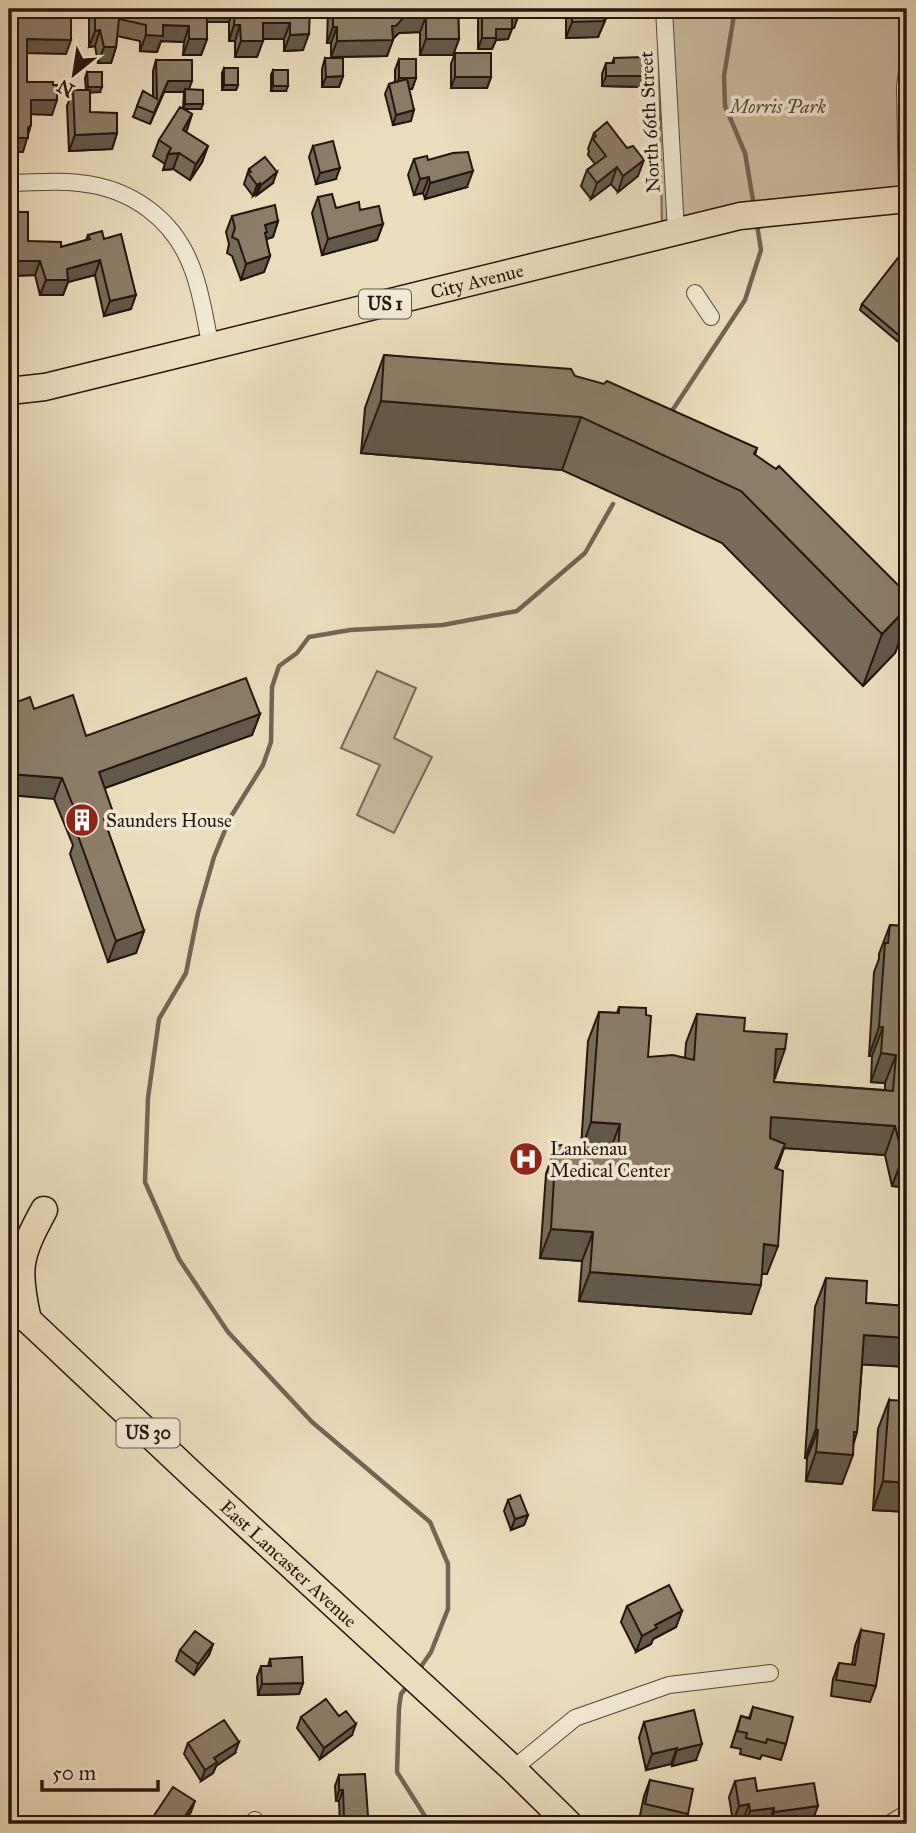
<svg xmlns="http://www.w3.org/2000/svg" width="916" height="1833" font-family="'IM FELL Great Primer',serif">
<style>
.green{fill:#cabb9e;stroke:#786856;stroke-width:2}
.lines{fill:none;stroke-linecap:round;stroke-linejoin:round}
.stream{stroke:#746452;stroke-width:4.5}
.minor-casing{stroke:#574739;stroke-width:18}
.trunk-casing{stroke:#26150d;stroke-width:29}
.minor{stroke:#f2e9d3;stroke-width:16}
.trunk{stroke:#ebddbc;stroke-width:26}
.wall{fill:#786c59;stroke:#26150d;stroke-width:2}
.shaded-wall{fill:#625849;stroke:#26150d;stroke-width:2}
.building{fill:#8c7d68;stroke:#26150d;stroke-width:2}
.labels{text-anchor:middle;stroke-width:7;stroke-linejoin:round;paint-order:stroke}
.shield{fill:#f2e9d3;stroke:#635548;stroke-width:2}
.shield-label{font-size:18px;font-weight:bold;fill:#26150d}
.park-label{font-size:19px;font-style:italic;fill:#574738;stroke:#f2e9d3}
.street-label{font-size:19px;fill:#26150d;stroke:#f2e9d3}
.poi-label{font-size:19px;fill:#26150d;stroke:#f2e9d3;text-anchor:start}
</style>
<rect width="100%" height="100%" fill="#ebddbc"/>
<filter id="stains"><feTurbulence type="fractalNoise" baseFrequency=".00286" numOctaves="4"/><feColorMatrix values="0 0 0 0 .2 0 0 0 0 .09 0 0 0 0 .02 0 0 0 .5 -.17"/></filter>
<radialGradient id="worn" r=".72"><stop offset=".6" stop-color="#630" stop-opacity="0"/><stop offset="1" stop-color="#630" stop-opacity=".3"/></radialGradient>
<path class="green" d="M658,9h249v16l-8,48 1,117 -238,39z
M377,671l39,17 -22,50 38,19 -38,76 -37,-18 23,-50 -39,-17z"/>
<g class="lines">
<path class="stream" d="M735,9l-11,67 1,30 20,47 9,53
M670,414l75,-114 16,-50 -4,-25
M418,1671l13,-19 17,-43v-45l-18,-42 -118,-100 -84,-90 -49,-73 -34,-77 3,-84 11,-79 27,-46 12,-60 16,-56 16,-39 33,-53 8,-23 1,-55 7,-21 18,-13 12,-16 41,-7 93,-5 74,-14 68,-58 28,-49
M409,1684l-8,10 -2,14 -2,64 33,52"/>
<g class="minor-casing">
<path id="minor" d="M664,9l12,223
M907,71l-2,16 2,102
M9,183c23,0 47,-3 70,0 52,5 95,36 113,85 10,25 13,53 19,79
M695,293l16,24
M513,1769l62,-51 94,-33 101,-12
M252,1824l3,-4
M889,1824l18,-11"/>
</g>
<g class="trunk-casing">
<g id="trunk">
<path id="s1" d="M9,391l36,-4 695,-171 167,-17"/>
<path id="s2" d="M9,1302l189,178 315,289 56,55"/>
<path d="M28,1320c-12,-52 -9,-64 16,-110"/>
</g>
</g>
<use href="#minor" class="minor"/>
<use href="#trunk" class="trunk"/>
</g>
<path class="wall" d="M89,9h221l-7,41 -19,1v-12h-21l-6,18h-22v-16h-6v-19h-22v17l-6,16h-18l1,-13 -23,-1 -4,11 -17,-1v-10l-23,-5 -1,11 -5,16h-13l-3,-17 -6,1z
M328,9h130l1,30 -6,16h-33v-23l-21,1 -6,6 -6,17 -56,1v-14h-4z
M479,9h39l-4,19h-2l-4,11 -12,1 -4,9h-14v-38z
M566,9h44l-12,28 -32,1z
M455,53l36,24 -4,11h-36v-24z
M325,58l18,18 -4,11h-17v-18z
M614,58l26,29 -38,-1v-12l4,-11h6z
M399,59l17,19 -4,11h-3l2,32 -18,4 -8,-31 4,-10 6,-2v-12z
M156,60l33,29 12,20h-17l8,5 -6,18 22,14 -6,16 -12,18 -17,-11 -10,1 2,-6 -12,-8 6,-16 24,-31 1,-17h-20l-14,32 -17,-7 10,-26 10,6v-26z
M224,68l14,17 -2,5h-14v-17z
M273,70l13,21h-15v-16z
M87,72l13,20h-10v20l27,21 -5,16 -43,2 -2,-45 6,-16h13l-1,-12z
M594,133l33,15 11,28 -20,16 -7,-8 -20,15 -10,-13 6,-16 8,-6 -7,-9 1,-4 -1,-2z
M313,146l23,33 -20,5 -7,-27z
M414,159l14,1 39,27 -42,12 -2,-6 -9,2 -6,-20z
M249,169l24,14 -16,12 -1,-1 -3,2 -9,-12z
M318,197l18,11 47,16 -6,16 -55,15 -10,-42z
M9,212l19,29 33,6 25,-7 2,-5 16,4 27,70 -27,7 -9,-41 -27,7 -5,13h-23l-5,-20 -26,1z
M232,216l46,5 -5,16 -7,2 4,17 -6,16 -23,8 -9,-24 -5,-3 2,-9 -3,-12z
M907,259v90l-47,-39 2,-6z
M384,355l191,21 182,72 -2,7 152,139v27l-12,32 -32,33 -141,-143 -160,-73 -201,-17 4,-45z
M34,709l52,27 174,-22 -8,21 -147,53 3,44 36,99 -8,22 -28,9 -38,-108 3,-9 -19,-46z
M904,917h3v278l-6,-1v-7l-9,-1 -7,-31 -101,-7 -7,20 -10,106h-5l-11,40 -172,-13 3,-40 -42,-3 6,-84 10,-29 25,2 7,-106 11,-29 18,1 2,-6 27,8 2,42 37,1 1,-15 11,-29 47,17 31,47h-1v4l111,8v-7l-14,-1 1,-26h-3l5,-84 5,-13v-5l11,-29 11,1z
M826,1278l40,25 40,3 1,-17v78l-45,-3 -5,68 -15,52 -36,-3 1,-23h-2l10,-151z
M889,1400l18,112 -34,-2 5,-81z
M508,1500l20,15 -4,10 -13,5 -7,-19z
M627,1606l55,5 -6,16 -23,12 -2,5 -15,8 -15,-30z
M861,1630l15,56 -6,16 -39,-6 2,-17 6,-16 13,2 3,-19z
M213,1644l-4,11 -15,20 -18,-14 4,-11z
M270,1659l33,24 -4,11 -41,1 -1,-18 4,-11h7z
M753,1707l33,37 -5,16 -19,-5 -2,4 -20,-5 1,-5 -10,-2 10,-31 8,2z
M301,1717l51,18 -32,24 -23,-31z
M644,1722l52,38 -24,6 -1,-2 -25,6 -7,-32z
M188,1743l47,10 -19,13 -3,7 -12,8 -17,-27z
M339,1775l29,41 -3,8h-25l-1,-23h-3l-1,-15z
M650,1780l38,34 -4,10h-28l-17,-4 5,-24z
M735,1781l22,10 55,31 -17,2h-51l-1,-4 -10,2 -4,-25z"/>
<path class="shaded-wall" d="M206,9h28l-5,13h-28z
M604,9h6l-12,28 -32,1 6,-16z
M426,16l-6,16 -21,1 -8,7h2l-6,16 -56,1 6,-16 55,-15 12,-9z
M512,17h6l-4,11h-6z
M263,23h27l-6,16h-27z
M163,25l26,1 -5,16 -23,-1 -4,11 -17,-1 6,-16z
M234,25h6l-5,16h-6z
M333,27h4l-6,16h-4z
M496,29h16l-4,10 -12,1 -4,9h-14l4,-11z
M100,30l-5,16 -6,1 6,-16z
M309,34l-6,16 -19,1 6,-16z
M27,39l44,1 -5,14 -44,-1z
M189,39h18l-6,16h-18z
M426,39h33l-6,16h-33z
M241,41h22l-6,16h-22z
M104,47h12l-5,16h-13z
M343,76l-4,11h-17l4,-10z
M606,76h38l-4,11 -38,-1z
M455,77h36l-4,11h-36z
M399,78h17l-4,11h-17z
M168,81h24l-4,11 -3,-3 -1,3h-20l-14,32z
M224,85h14l-2,5h-14z
M273,86h15l-2,5h-15z
M88,87h14l-2,5 -14,1z
M31,100h26l-5,15 -26,-1z
M185,104h18l-2,5h-18z
M414,110l-3,11 -18,4 3,-10z
M192,114l-5,16 -10,16 6,-16z
M31,125l-8,27h-14v-14l19,-10z
M117,133l-5,16 -43,2 6,-16z
M208,146l-6,16 -12,18 6,-16z
M179,153l-6,16 -10,1 5,-16z
M644,160l-6,16 -20,16 5,-16z
M617,167l-6,17 -20,15 6,-16z
M340,168l-4,11 -20,5 4,-11z
M473,171l-6,16 -42,12 5,-16z
M277,172l-4,11 -16,12 4,-10z
M429,177l-6,16 -9,2 6,-16z
M260,183l-4,11 -3,2 4,-11z
M278,221l-5,16 -9,3 1,-15z
M383,224l-6,16 -55,15 6,-16z
M9,246h4l-4,11z
M270,256l-6,16 -23,8 5,-16z
M100,260l-5,15 -27,7 -5,13h-23l6,-15 21,-11z
M12,261h28l-5,14 -26,1v-5z
M136,295l-5,14 -27,7 6,-15z
M381,401l200,16 -19,53 -201,-17z
M907,608v13l-12,32 -32,33 19,-52z
M260,714l-8,21 -161,58 8,-21z
M9,774l53,4 -8,21 -45,-4z
M114,815l-8,21 -2,-17z
M144,931l-8,22 -28,9 8,-21z
M879,1027h4l-11,29h-3z
M776,1049h9l-10,29 -10,-1z
M881,1053l15,2 -11,28 -14,-1z
M771,1117l124,9 -10,29 -101,-7 -9,25 -14,-27z
M591,1122l29,2 -11,29 -28,-2z
M903,1157l4,1v12l-6,17 -9,-1z
M907,1176v19l-6,-1z
M551,1229l42,3 -11,29 -42,-3z
M764,1244l14,2 -11,28 -13,-1z
M590,1272l171,13 -10,29 -172,-13z
M864,1335l43,3v29l-54,-3z
M816,1429l2,1 -11,28h-2z
M816,1452l37,3 -11,29 -36,-3z
M883,1481l24,2v29l-34,-2z
M528,1515l-4,10 -13,5 4,-11z
M682,1611l-6,16 -23,12 -2,5 -15,8 6,-16 13,-11z
M213,1644l-4,11 -15,20 4,-11z
M303,1683l-4,11 -41,1 4,-11z
M356,1724l-4,11 -32,24 4,-11z
M239,1742l-4,11 -19,13 -3,7 -12,8 4,-11 9,-12z
M702,1744l-6,16 -24,6 5,-16z
M677,1748l-6,16 -25,6 6,-16z
M339,1790h4l-4,11h-3z
M195,1801l-4,11 -8,12h-3z
M749,1804l-6,16 -10,2 6,-16z
M818,1806l-6,16 -17,2h-25l4,-12z
M774,1808l-6,16h-23l5,-13z
M368,1816l-3,8h-24l3,-7z"/>
<path class="building" d="M9,9h62v31l-44,-1v43h26v3h4v15h-26v25l-3,3v10h-19z
M95,9h112v30h-18v-13l-26,-1v11l-17,-1v-10l-27,-6 -3,28h-12l-4,-17 -5,1z
M235,9h75l-1,25 -19,1v-12h-27v18h-22l-1,-16h-6z
M333,9h125l1,30h-33v-23l-22,1 -8,9h-4l1,14 -56,1v-14h-4z
M482,9h36v8h-6v12h-16v9h-14z
M572,9h32v12l-32,1z
M455,53h36v24h-36z
M643,57l1,19h-38v-13h8v-5z
M325,58h18v18l-17,1z
M399,59h17v19h-17z
M156,60h36v21h-24l-14,32 -17,-7 6,-15 14,8z
M224,68h14v17h-14z
M273,70h15v16h-15z
M87,72h15v15h-14z
M407,79l7,31 -18,5 -7,-31z
M185,89l18,1v14h-18z
M73,90h17v22l27,1v20l-42,2z
M180,107l12,7 -9,16 25,16 -12,18 -17,-11 -11,1 3,-6 -12,-8z
M607,122l20,26 6,-2 11,14 -21,16 -6,-9 -20,16 -10,-13 19,-14 -13,-17 3,-3 -2,-3z
M333,141l7,27 -20,5 -7,-27z
M468,152l5,19 -43,12 -1,-6 -9,2 -6,-20 13,-3 1,4 25,-7z
M265,157l12,15 -16,13 -1,-2 -3,2 -9,-12 3,-1 -2,-3z
M332,194l4,14 23,-6 1,8 19,-4 4,18 -55,15 -10,-42z
M275,205l3,16 -13,4 2,7 -2,1 5,23 -24,8 -8,-24 -6,-3 3,-9 -3,-12z
M9,212h19v29l33,1v5l29,-8 -2,-4 14,-4 2,8 17,-5 15,61 -26,6 -10,-41 -33,9 1,11h-22l-6,-19h-28l1,-15h-4z
M901,254l6,5v83l-45,-38z
M384,355l187,14 4,7 29,8 3,-3 150,67 -3,6 22,15 3,-3 128,128v14l-25,26 -141,-143 -160,-74 -200,-16z
M246,678l14,36 -161,58 15,43 -10,4 40,112 -28,10 -39,-108 6,-2 -21,-53 -53,-4v-69l21,-8 4,12 39,-14 13,41z
M904,917h3v241l-4,-1 -8,-31 -124,-9 -1,21 15,6 -10,24 8,3 -5,75 -14,-2 -3,41 -171,-13 3,-40 -42,-3 5,-84 62,5 2,-26 -29,-2 8,-110 20,1v-6l27,1v7l5,1 -3,41 25,-2 21,5 3,-46 48,4 -1,13 43,3 -2,15h-9l-2,33 119,9 3,-36 -15,-2 2,-26h-4l6,-84h3l2,-18 13,1z
M826,1278l41,3 -1,22 41,3v32l-43,-3 -7,97h-3l-1,23 -37,-3 2,-22 -2,-1z
M889,1400l18,1v82l-24,-2z
M520,1495l8,20 -13,4 -7,-19z
M669,1585l13,26 -27,14 2,3 -15,8 -15,-30z
M861,1630l23,4 -8,52 -40,-6 3,-17 16,2z
M195,1631l18,13 -15,20 -18,-14z
M302,1657l1,26 -41,1 -1,-18h10l-1,-7z
M326,1699l13,17 7,-5 10,13 -32,24 -23,-31z
M753,1707l40,10 -7,27 -19,-5 -1,4 -20,-5 1,-5 -10,-2 4,-15 9,3z
M694,1710l8,34 -25,6v-2l-25,6 -8,-32z
M224,1720l15,22 -25,16 3,4 -12,8 -17,-27z
M365,1774l3,42 -24,1 -1,-27h-4v-15z
M755,1778l2,13 57,-8 4,23 -44,6v-4l-24,3 -1,-7 -10,2 -4,-25z
M650,1780l43,9 -5,25 -43,-10z
M173,1787l22,14 -15,23h-23l-6,-4z"/>
<defs>
<g id="building-disc" transform="scale(1.75)"><circle r="9.5" fill="#8f2418" stroke="#f2e9d3"/><path d="M-4-6H4V6H1V3H-1V6H-4ZM-2.5-4.3h1.7v1.8h-1.7ZM.8-4.3h1.7v1.8H.8ZM-2.5-1h1.7V.8h-1.7ZM.8-1h1.7V.8H.8Z" fill="#fff"/></g>
<g id="hospital-disc" transform="scale(1.75)"><circle r="9.5" fill="#8f2418" stroke="#f2e9d3"/><path d="M-5-5h3v3.5h4V-5h3V5h-3V1.5h-4V5h-3Z" fill="#fff"/></g>
</defs>
<g fill-rule="evenodd">
<use href="#building-disc" x="82" y="820"/>
<use href="#hospital-disc" x="526" y="1159"/>
</g>
<g class="labels">
<g class="shield">
<rect x="359" y="289.5" width="52" height="29" rx="5"/>
<rect x="116.5" y="1418.5" width="63" height="29" rx="5"/>
</g>
<g class="shield-label">
<text x="385" y="310">US 1</text>
<text x="148" y="1439">US 30</text>
</g>
<g class="park-label">
<text x="778" y="113">Morris Park</text>
</g>
<g class="street-label">
<text transform="translate(649 122) rotate(-93)" y="7">North 66th Street</text>
<text dy="7" stroke="none"><textPath href="#s1" startOffset="481">City Avenue</textPath></text>
<text dy="7" stroke="none"><textPath href="#s2" startOffset="383">East Lancaster Avenue</textPath></text>
</g>
<g class="poi-label">
<text x="106" y="827">Saunders House</text>
<text x="550" y="1155">Lankenau<tspan x="550" dy="22">Medical Center</tspan></text>
</g>
</g>
<rect width="916" height="1833" fill="none" stroke="#ebddbc" stroke-width="35"/>
<rect x="10" y="10" width="895" height="1812" fill="none" stroke="#26150d" stroke-width="3.5"/>
<rect x="18" y="18" width="881" height="1798" fill="none" stroke="#26150d" stroke-width="2"/>
<g transform="translate(74 74) rotate(210)" stroke="#f2e9d3" stroke-width="5" paint-order="stroke">
<path d="M0-5L12 26L0 18L-12 26Z" fill="#26150d"/>
<text y="-10" font-size="19" font-weight="bold" text-anchor="middle" fill="#26150d">N</text>
</g>
<path d="M42 1780v10h116v-10" fill="none" stroke="#26150d" stroke-width="3.5"/>
<text x="52" y="1780" font-size="21" fill="#26150d" stroke="#f2e9d3" stroke-width="5" paint-order="stroke">50 m</text>
<rect width="100%" height="100%" filter="url(#stains)"/>
<rect width="100%" height="100%" fill="url(#worn)"/>
</svg>
